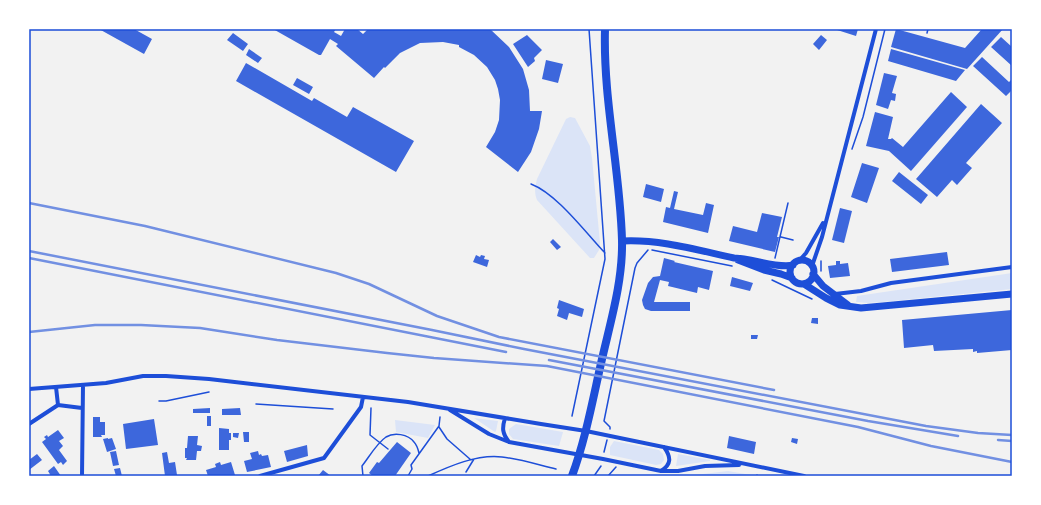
<svg xmlns="http://www.w3.org/2000/svg" width="1041" height="505" font-family="'Titillium Web',sans-serif">
<style>
.green{fill:#dbe4f7}
.building{fill:#3d67dc}
.lines{fill:none;stroke-linecap:round;stroke-linejoin:round}
.path{stroke:#1d4ed8;stroke-width:1.5}
.minor{stroke:#1d4ed8;stroke-width:4}
.secondary{stroke:#1d4ed8;stroke-width:7}
.primary{stroke:#1d4ed8;stroke-width:8}
.rail{stroke:#7290e2;stroke-width:2.5}
.neatline{fill:none;stroke:#1d4ed8;stroke-width:1.5}
</style>
<rect width="100%" height="100%" fill="#f2f2f2"/>
<path class="green" d="M570,117l5,1 15,28 2,12 8,85 -1,7 -5,8h-4l-53,-58c-3,-8 -2,-13 0,-21l29,-60z
M1012,273v16l-129,13 -16,1 -11,-1 1,-6z
M474,418l24,3 -2,10 -1,1z
M395,420l40,5 -7,13 -32,-6z
M516,424l47,8 -4,14 -46,-7 -4,-5v-5z
M614,441l45,9 4,4 1,6 -3,4 -5,1 -46,-10v-8z
M678,454l32,6v1l-34,5z
M728,471l29,5h-71z"/>
<path class="building" d="M99,29h35l18,10 -8,15z
M273,29h63l-2,3 7,4 4,-7h12l6,5 5,-5h122l19,18 14,22 6,21 1,21h12l-3,18 -8,23 -13,20 -32,-25 9,-15 4,-12 1,-20 -2,-11 -3,-9 -8,-13 -13,-12 -15,-8v-2l-16,-3 -23,1 -20,10 -15,15 -1,-1 -10,11 -38,-32 2,-2 -8,-5 -9,16h-2z
M834,29h24l-2,7z
M896,29l69,19 17,-19h21l-36,40 -76,-22z
M233,33l15,11 -5,7 -16,-11z
M527,35l15,15 -8,8 1,3 -7,6 -15,-23z
M821,35l6,5 -8,10 -6,-6z
M1001,37l11,10v19l-21,-19z
M249,49l13,9 -4,5 -12,-8z
M891,49l74,21 -9,11 -68,-20z
M982,57l27,25 3,-3v11l-6,6 -33,-30z
M546,60l17,4 -5,19 -16,-4z
M246,63l66,38 2,-3 33,19 6,-10 61,34 -18,31 -160,-91z
M884,73l13,3 -5,17 4,1 -1,7 -4,-1 -3,9 -12,-4z
M297,78l16,9 -4,7 -16,-9z
M951,92l16,15 -56,64 -22,-20 -23,-5 9,-34 18,5 -5,22h3l1,-1 11,9z
M981,104l21,19 -36,40 6,5 -15,17 -5,-5 -15,17 -21,-18z
M862,163l17,5 -12,35 -16,-6z
M899,172l29,23 -7,9 -29,-23z
M646,184l18,5 -3,13 -18,-5z
M674,191l4,1 -4,17 29,6 3,-12 8,2 -6,28 -45,-11 3,-15 4,1z
M840,208l12,3 -8,32 -12,-3z
M762,213l20,4 -5,20h2l-4,15 -46,-11 4,-15 24,6z
M553,239l8,8 -4,3 -7,-8z
M947,252l2,13 -57,7 -2,-13z
M476,255l4,2 1,-2 4,1 -1,3 5,1 -2,7 -14,-5z
M664,258l11,3 -1,1 39,9 -4,19 -11,-3 -1,6 -29,-7 1,-4 -9,-2 -6,22h36v9h-39l-6,-2 -2,-4 -1,-5 6,-17 5,-6 7,-1z
M836,261h4v3l8,-1 2,13 -20,2 -2,-12 8,-1z
M732,277l21,6 -3,8 -20,-5z
M559,300l25,9 -2,8 -13,-4 -2,7 -10,-4 2,-7 -2,-1z
M1012,310v40l-35,3v-2l-4,1v-3l-39,2 -1,-6 -29,3 -2,-28z
M812,318h6v6l-7,-1z
M751,335h7l-1,4h-6z
M210,408v5h-17v-4z
M240,408l1,7h-19v-6z
M207,416h4v10h-4z
M93,417h7v5h5v13h-4l1,2h-9z
M154,419l4,26 -32,4 -3,-25z
M219,428l10,1v4h2v7h-2v10h-10z
M58,430l6,8 -5,3 4,5 -4,4 8,11 -4,4 -2,-3 -3,2 -16,-22 4,-3 -2,-2 3,-2 1,2z
M243,432h6v10h-5z
M233,433h6l-1,5 -5,-1z
M188,436h10l-1,9 5,1 -1,5h-4l-1,9h-10l1,-2h-2v-10h2z
M729,436l27,6 -2,12 -27,-6z
M108,438v1l4,-1 4,11 -9,3 -4,-13z
M792,438l6,1 -1,5 -6,-2z
M397,442l14,11 -16,23h-22l-4,-3 8,-11 2,1z
M307,445l1,11 -21,6 -3,-11z
M116,451l3,14 -6,1 -3,-14z
M258,451l1,4 2,-1 1,2 6,-1 3,12 -24,5 -3,-11 8,-2 -2,-6z
M167,452l2,11 6,-1 2,13 -12,1 -3,-23z
M37,454l5,6 -13,10v-10z
M220,462l1,3 10,-3 4,13 -27,1 -2,-6 10,-3 -1,-3z
M54,466l7,10h-10l-3,-5z
M120,468l2,8h-6l-2,-7z
M323,470l8,6h-13z"/>
<g class="lines">
<path class="path" d="M927,33l1,-4
M852,149l11,-32 22,-88
M531,184c26,10 54,48 74,69
M781,237l12,3
M652,250l80,16
M775,258l13,-55
M821,261v10
M772,280l40,19
M159,401h7l43,-9
M256,404l77,5
M371,408l-1,27 18,14
M572,416l33,-157 -16,-230
M439,427l8,12 24,21
M610,429v-2l-6,-6 31,-153 2,-5 11,-13
M604,452l3,-12
M466,472l8,-13
M363,476l-1,-10c7,-9 15,-23 24,-29 8,-5 22,-3 28,5 3,3 4,7 5,11
M408,476l4,-7 -1,-4 28,-39 1,-9
M428,476c22,-10 49,-22 74,-19 18,2 37,8 54,12
M594,476l7,-10
M608,476l8,-9
M757,476v-1"/>
<path class="minor" d="M799,261l7,-8 17,-30
M812,266l10,-29 54,-208
M835,294l26,-3 30,-8 121,-16
M56,387l2,18
M29,389l77,-6 37,-7h23l43,3 199,23 133,22 45,7 218,45
M450,410l39,24 20,8 94,17 58,12h17l27,-5 34,-1
M505,418c-3,10 -3,15 4,24
M29,424l29,-19 24,3
M661,471c11,-7 10,-14 3,-24
M82,476l1,-91
M260,476l64,-18 37,-51 2,-10"/>
<path class="secondary" d="M622,241c38,-2 75,9 112,17 18,0 43,11 59,7
M738,260l26,10 17,4 11,4
M790 272a12 12 0 1 1 24 0a12 12 0 1 1-24 0Z
M813,274l10,12 25,19
M804,284l22,14 14,7 21,3 151,-14"/>
<path class="primary" d="M572,476c14,-38 21,-78 30,-117 9,-39 21,-79 20,-119 -2,-71 -19,-140 -17,-211"/>
<path class="rail" d="M29,203l116,23 191,47 33,11 68,32 62,21 275,53
M29,251l403,79 92,19 402,77 52,7 34,2
M29,258l477,94
M29,332l66,-7h46l59,3 77,12 110,13 47,5 113,8 311,61 73,19 81,16
M549,360l319,61 90,15
M998,440l14,1"/>
</g>
<rect width="1041" height="505" fill="none" stroke="#ffffff" stroke-width="60"/>
<rect x="30" y="30" width="981" height="445" class="neatline"/>
</svg>
